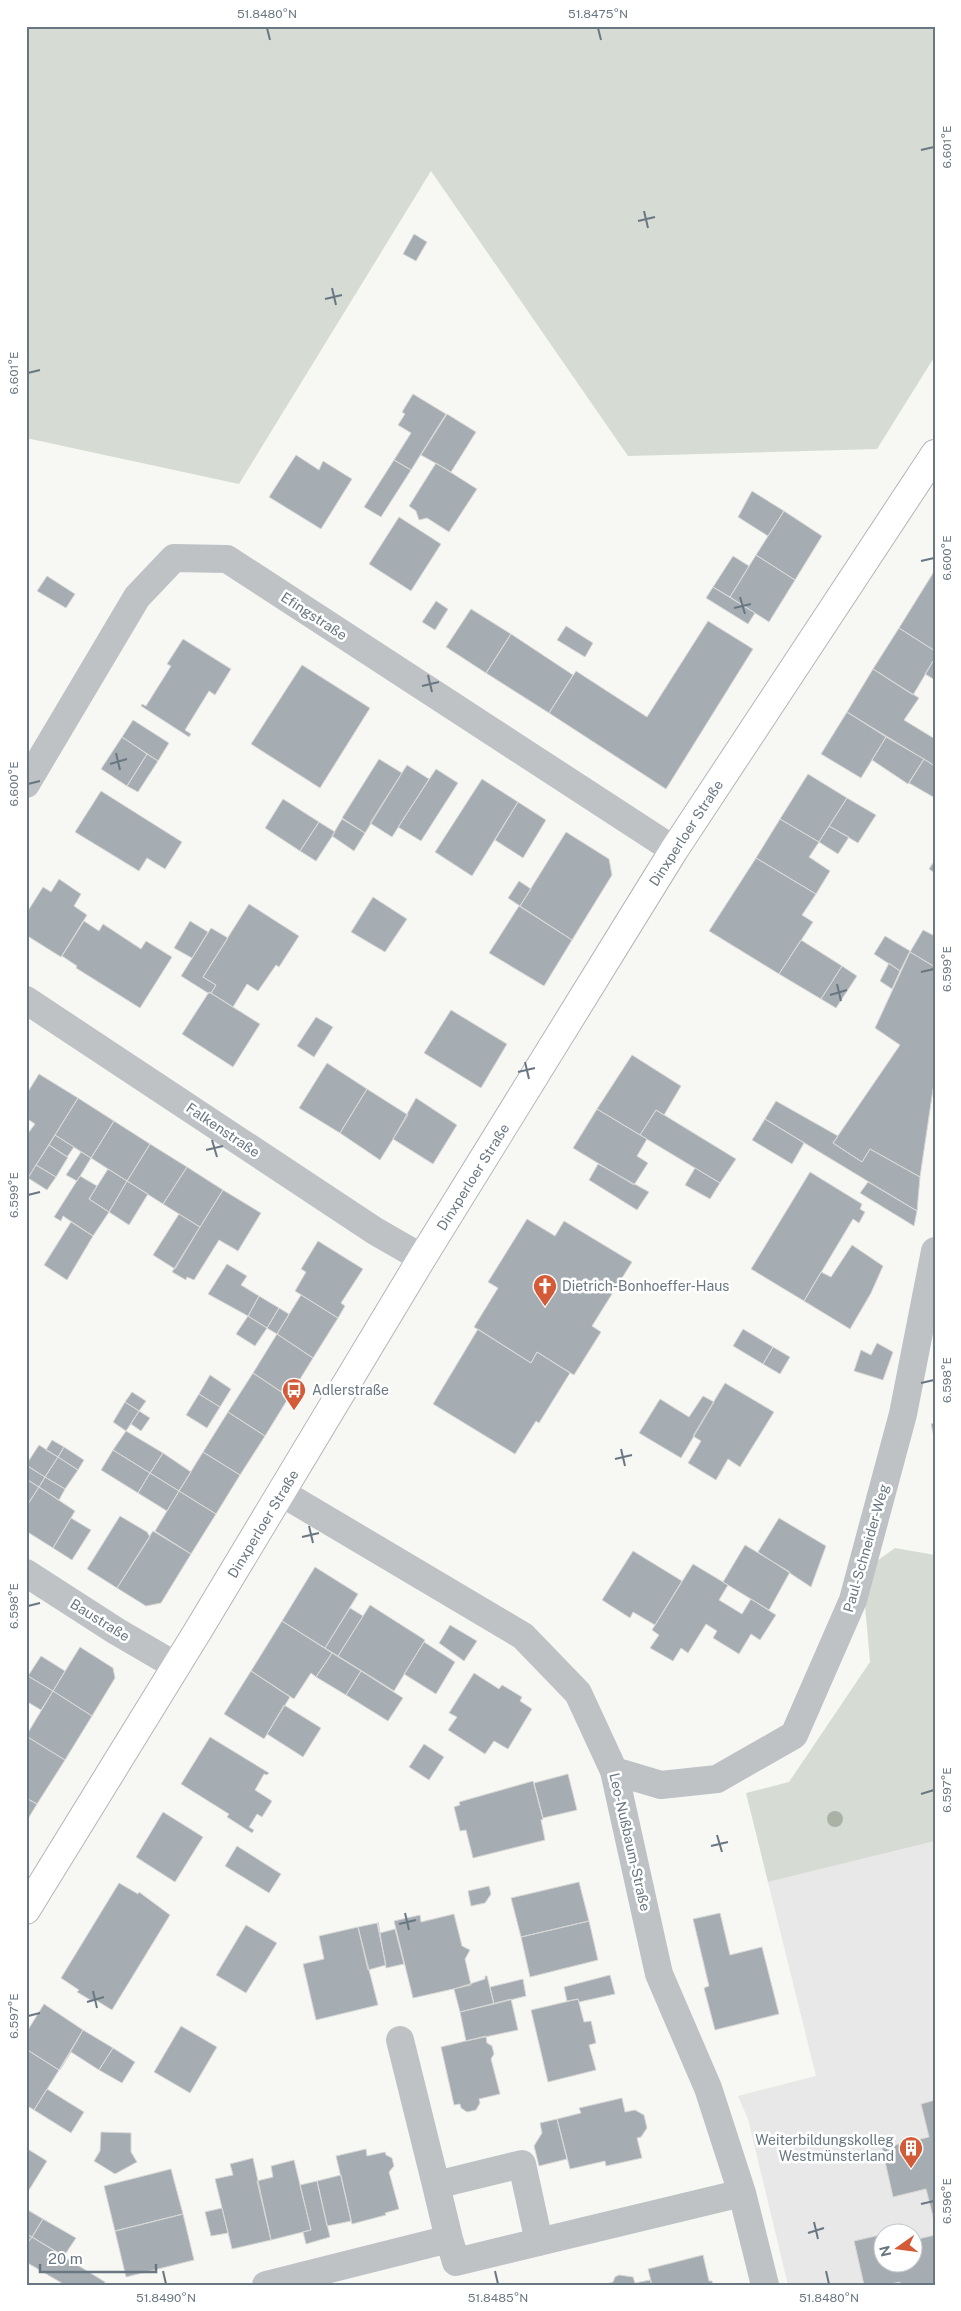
<svg xmlns="http://www.w3.org/2000/svg" width="961" height="2311" font-family="'Public Sans',sans-serif">
<style>
.built{fill:#e7e8e7;fill-rule:evenodd}
.green{fill:#d6dbd4}
.building{fill:#a6adb2;stroke:#d8d8d6}
.lines{fill:none;stroke-linecap:round;stroke-linejoin:round}
.primary-casing{stroke:#b2b6b9;stroke-width:30}
.street{stroke:#bec2c5;stroke-width:28}
.primary{stroke:#fff;stroke-width:28}
.tree{fill:#aab2a6}
.ticks{fill:none;stroke:#697782;stroke-width:2}
.labels{text-anchor:middle;stroke-width:5;stroke-linejoin:round;paint-order:stroke}
.street-label{font-size:14px;fill:#697782;stroke:#fff}
.poi-label{font-size:14px;fill:#697782;stroke:#fff;text-anchor:start}
.neatline{fill:none;stroke:#697782;stroke-width:2}
.ticks-label{font-size:12px;text-anchor:middle;fill:#697782}
</style>
<rect width="100%" height="100%" fill="#f7f7f4"/>
<path class="built" d="M935,1841v444h-147l-40,-166 -10,-23 78,-20 -48,-194zM884,2234h30v30h-30z"/>
<path class="green" d="M26,26h909v330l-58,93 -249,7 -197,-285 -192,313 -213,-46z
M895,1548l40,7v286l-167,41 -22,-89 43,-11 81,-120 -7,-80 7,-16z"/>
<path class="building" d="M414,234l13,8 -11,19 -13,-7z
M413,394l33,20 -35,56 -17,-10 17,-27 -13,-8 7,-11 -3,-2z
M447,414l29,18 -25,40 -30,-17z
M296,455l23,15 4,-9 29,18 -31,50 -52,-32z
M394,460l17,10 -30,47 -17,-10z
M436,463l41,26 -28,43 -22,-14 -8,2 -3,-9 -7,-5z
M752,491l32,20 -16,25 -30,-19z
M784,511l38,25 -27,44 -39,-25z
M399,517l42,27 -30,47 -42,-27z
M756,555l39,25 -26,42 -39,-25z
M733,556l16,10 -19,31 -17,-10z
M935,570v81l-36,-23z
M47,576l28,18 -9,14 -29,-17z
M713,587l42,26 -7,11 -42,-26z
M436,601l12,8 -13,21 -13,-8z
M471,609l40,25 -25,39 -40,-26z
M708,621l45,28 -87,140 -117,-76 27,-42 71,46z
M566,626l27,17 -8,14 -28,-17z
M899,628l36,23v7l-22,37 -40,-26z
M511,634l62,41 -24,38 -63,-40z
M183,639l48,30 -16,26 -6,-4 -24,39 6,4 -2,3 -48,-31 1,-2 4,2 25,-40 -4,-2z
M935,658v22l-10,-6z
M302,665l68,43 -50,80 -69,-44z
M873,669l46,29 -15,22 31,19v27l-88,-54z
M847,712l39,25 -25,41 -40,-24z
M133,720l36,23 -11,18 -36,-24z
M122,737l25,17 -20,32 -26,-17z
M886,737l38,22 -16,25 -36,-24z
M147,754l11,7 -20,31 -11,-6z
M379,759l23,14 -37,60 -23,-15z
M924,759l11,7v32l-26,-15z
M407,765l22,14 -37,58 -22,-14z
M436,769l22,14 -37,58 -23,-14z
M808,774l39,24 -28,44 -39,-23z
M482,779l36,23 -46,74 -37,-24z
M101,791l81,51 -17,27 -18,-11 -8,13 -64,-39z
M847,798l29,17 -18,28 -29,-17z
M283,799l36,23 -19,29 -35,-23z
M518,802l28,18 -23,38 -28,-18z
M342,819l23,14 -11,18 -22,-15z
M780,819l39,23 -10,15 21,14 -14,23 -60,-36z
M319,822l16,10 -19,29 -16,-10z
M829,826l20,11 -11,17 -19,-12z
M566,832l43,27 3,16 -40,65 -52,-34z
M756,858l60,36 -14,21 11,7 -34,52 -70,-43z
M935,860v13l-6,-4z
M59,879l22,15 -7,12 13,9 -26,42 -35,-22v-21l17,-27 8,5z
M519,881l12,8 -11,17 -12,-8z
M373,897l34,22 -22,33 -34,-20z
M249,904l50,32 -20,31 -3,-2 -18,26 -11,-7 -14,23 -22,-14 5,-8 -13,-8z
M519,906l53,34 -28,46 -55,-33z
M84,921l15,10 4,-7 38,25 5,-8 26,16 -32,51 -64,-40 1,-2 -15,-10z
M190,921l18,11 -16,26 -18,-10z
M211,928l17,10 -25,39 13,8 -5,8h-3l-27,-17z
M923,930l12,6v31l-25,-15z
M885,936l25,15 -10,20 -26,-17z
M801,940l41,26 -21,33 -42,-25z
M910,952l25,15v109l-15,101 -50,-28 -8,13 -29,-19 67,-98 -25,-17z
M889,963l11,8 -8,18 -12,-8z
M842,966l15,10 -21,32 -15,-9z
M209,992l51,32 -27,43 -51,-33z
M451,1010l56,34 -26,44 -57,-35z
M316,1017l17,10 -19,30 -17,-11z
M632,1055l49,31 -17,29 -8,-5 -16,25 -43,-26z
M327,1063l40,26 -27,44 -41,-25z
M39,1074l39,24 -52,83 2,-4 -2,-1v-45l3,1 6,-8 -9,-6v-23z
M367,1089l41,26 -28,45 -40,-27z
M78,1098l36,23 -23,37 -36,-23z
M416,1098l41,27 -24,39 -40,-25z
M776,1101l62,35 -5,7 29,19 8,-13 50,28 -3,34 -152,-92z
M597,1109l50,30 -10,17 11,7 -14,22 -61,-37z
M656,1110l80,49 -16,24 -80,-48z
M765,1119l39,24 -12,21 -40,-24z
M114,1121l36,23 -23,37 -36,-23z
M55,1135l19,12 -7,10 -18,-12z
M150,1144l37,23 -24,37 -36,-23z
M49,1145l19,12 -12,20 -20,-12z
M81,1152l10,6 -14,23 -11,-6z
M598,1164l51,28 -12,18 -48,-30z
M36,1165l20,12 -9,13 -19,-12z
M187,1167l36,23 -23,37 -37,-23z
M695,1168l25,15 -10,16 -25,-14z
M108,1169l19,12 -18,31 -20,-13z
M810,1172l52,32 -2,5 5,3 -6,11 -6,-4 -49,82 -53,-32z
M80,1176l17,10 -8,13 20,13 -16,24 -30,-20 -2,5 -7,-4z
M127,1181l21,13 -19,31 -20,-13z
M868,1182l49,29 -3,15 -54,-33z
M223,1190l38,23 -23,38 -19,-11 -25,40 -7,-3 -1,3 -14,-8z
M179,1214l21,13 -25,42 -22,-14z
M527,1219l28,17 9,-15 68,41 -40,64 9,6 -27,43 -37,-23 -6,11 -57,-36 24,-39 -10,-6z
M71,1222l22,14 -26,44 -23,-15z
M318,1241l45,28 -22,34 4,3 -7,12 -43,-27 11,-19 -5,-3z
M852,1245l31,21 -12,27 -21,36 -46,-28 17,-29 10,5z
M227,1264l20,12 -6,9 18,11 -11,20 -40,-22z
M301,1295l37,23 -25,40 -36,-24z
M259,1296l20,12 -12,20 -19,-12z
M279,1308l10,6 -12,20 -10,-6z
M248,1316l19,12 -12,18 -19,-12z
M478,1329l53,34 6,-11 33,21 -31,50 -3,-2 -21,33 -82,-50z
M743,1329l30,18 -10,17 -30,-18z
M277,1334l36,24 -24,39 -36,-24z
M877,1343l16,9 -10,28 -29,-9 7,-21 10,5z
M773,1347l17,10 -10,17 -17,-10z
M253,1373l36,24 -24,39 -37,-24z
M210,1375l21,14 -11,18 -21,-13z
M725,1383l49,29 -34,55 -12,-8 -12,21 -28,-17 13,-22 -8,-5z
M132,1392l14,9 -7,10 -14,-9z
M199,1394l21,13 -13,21 -21,-13z
M703,1396l11,6 -33,56 -42,-25 21,-34 29,18z
M125,1402l14,9 -13,20 -13,-9z
M139,1411l11,7 -9,13 -10,-7z
M228,1412l37,24 -25,39 -37,-23z
M935,1423v18l-4,-17z
M126,1431l37,22 -13,20 -37,-23z
M52,1440l12,7 -6,10 -12,-7z
M39,1445l19,12 -13,20 -19,-12z
M64,1447l20,13 -6,10 -20,-13z
M113,1450l37,23 -12,20 -37,-23z
M203,1452l37,23 -24,39 -37,-23z
M163,1453l28,19 -12,19 -29,-18z
M58,1457l20,13 -13,19 -20,-12z
M26,1465l19,12 -6,10 -13,-8z
M150,1473l29,18 -12,20 -29,-18z
M45,1477l20,12 -6,11 -20,-13z
M26,1479l13,8 -13,20z
M39,1487l36,24 -22,37 -27,-17v-24z
M179,1491l37,23 -25,40 -36,-23z
M120,1516l27,16 3,5 -33,51 -30,-19z
M71,1518l20,12 -19,30 -19,-12z
M779,1518l47,28 -15,41 -53,-35z
M153,1531l38,23 -30,49 -15,3 -29,-18z
M745,1545l45,27 -21,38 -46,-28z
M633,1551l49,30 -27,44 -22,-13 -3,6 -3,-2 -25,-16z
M693,1564l35,21 -9,15 23,14 9,-15 25,16 -16,25 -9,-6 -12,20 -26,-16 4,-7 -11,-7 -18,29 -7,-5 -8,13 -23,-13 9,-13 -7,-5z
M315,1567l43,27 -33,54 -43,-27z
M370,1605l55,35 -31,51 -56,-35z
M350,1608l13,8 -25,40 -13,-8z
M282,1621l50,32 -16,24 -5,-4 -17,26 -43,-28z
M450,1625l27,16 -13,20 -25,-18z
M424,1642l31,20 -19,32 -32,-20z
M80,1647l33,21 2,10 -23,38 -39,-25z
M332,1653l29,18 -15,24 -30,-18z
M41,1656l24,15 -12,20 -25,-15z
M251,1671l39,26 -26,42 -40,-25z
M361,1671l42,27 -15,23 -42,-26z
M474,1673l25,16 3,-4 20,12 -2,4 12,8 -24,40 -14,-8 -9,13 -37,-24 9,-13 -8,-4z
M28,1676l25,15 -12,19 -15,-9v-22z
M53,1691l39,25 -27,44 -39,-24z
M284,1705l37,23 -18,29 -36,-23z
M26,1736l39,24 -28,44 -11,-6z
M210,1737l59,36 -2,2 -3,-1 -9,16 17,11 -10,16 -5,-3 -8,13 5,3 -2,3 -25,-16 2,-3 -48,-30z
M424,1744l20,13 -15,23 -20,-13z
M568,1774l9,36 -34,8 -9,-35z
M533,1781l10,38 -2,1 4,20 -72,18 -7,-28 -6,1 -6,-24 6,-2 -1,-3z
M26,1798l11,6 -11,18z
M163,1812l40,25 -28,45 -39,-25z
M237,1846l44,28 -12,19 -44,-27z
M579,1882l10,39 -68,16 -10,-39z
M119,1883l19,11 1,-2 31,23 -58,95 -18,-11 -2,2 -15,-9 2,-2 -18,-12z
M489,1886l2,8 -6,9 -14,3 -3,-15z
M720,1913l10,42 32,-8 17,67 -64,16 -11,-42 5,-2 -16,-67z
M454,1914l8,32 8,4 -5,9 6,26 -58,13 -19,-77 26,-6 1,7z
M589,1921l9,39 -68,17 -9,-40z
M378,1922l2,11 15,-4 9,35 -18,4z
M377,1923l9,42 -18,5 -10,-43z
M246,1925l31,18 -31,50 -30,-18z
M358,1927l20,78 -62,15 -13,-56 21,-5 -5,-23z
M610,1975l5,19 -36,8 -1,-3 -11,2 -3,-14z
M485,1976h2l7,28 -34,8 -6,-23 31,-10z
M523,1979l3,17 -32,8 -4,-17z
M511,1999l7,31 -52,11 -6,-29z
M578,1999l6,23 7,-1 5,22 -7,2 7,25 -48,12 -17,-72z
M44,2004l39,26 -24,40 -33,-21v-16z
M181,2026l36,21 -27,46 -36,-21z
M83,2030l30,18 -14,22 -28,-18 -11,18z
M486,2036l1,7 5,3 2,8 -3,5 9,35 -21,5 1,4 -4,7 -9,2 -6,-4 -1,-4 -6,1 -13,-58z
M113,2048l22,14 -13,21 -23,-13z
M26,2049l33,21 -25,40 -8,-5z
M47,2089l37,23 -13,21 -37,-23z
M622,2098l3,14 10,-2 9,5 3,13 -6,9 -4,1 5,20 -36,8 -1,-5 -35,8 -13,-50 24,-6 -2,-5z
M935,2100v125l-9,-36 -33,8 -11,-49 47,-11 -8,-33z
M557,2119l10,40 -28,7 -5,-20 8,-13 -2,-10z
M101,2132l30,1v19l6,10 -22,12 -21,-13 6,-10z
M26,2148l21,13 -18,29 -3,-2z
M366,2149l1,7 18,-4 1,3 6,3 2,8 -5,6 10,37 -14,4 1,2 -34,9 -16,-68z
M253,2158l18,82 -39,9 -17,-70 18,-4 -3,-11z
M294,2160l17,70 -40,10 -14,-59 16,-4 -2,-11z
M171,2169l12,45 -68,17 -11,-45z
M341,2175l10,46 -24,5 -10,-45z
M317,2181l13,56 -24,7 -3,-12 8,-2 -11,-45z
M222,2208l6,25 -17,3 -6,-24z
M26,2209l17,10 -11,18 -6,-3z
M183,2214l11,46 -68,17 -11,-46z
M43,2219l33,19 -12,18 -32,-19z
M902,2230l1,4h-18z
M26,2234l6,3 -6,8z
M884,2234v30h30v-24l21,-5v50h-35v-3l-14,3h-22l-10,-44z
M32,2237l73,45 -1,3h-39l-39,-23v-17z
M703,2255l6,26h3l1,4h-61l-4,-16z
M619,2275l14,2 2,6 15,-3 2,5h-49l10,-3 2,-5z"/>
<g class="lines">
<g class="primary-casing">
<path id="primary" d="M26,1910l173,-281 223,-371 252,-408 261,-396"/>
</g>
<path class="street" d="M26,784l111,-187 37,-39 53,1 447,291
M26,1000l349,231 47,27
M282,1493l241,143 55,57 36,78 45,203 49,114 34,105 23,92
M26,1573l90,58 60,35
M614,1771l47,14 56,-6 77,-44 59,-135 50,-186 32,-163
M400,2040l36,145
M449,2239l-13,-54 86,-21 17,78
M266,2285l183,-46 7,23 286,-69"/>
<use href="#primary" class="primary"/>
</g>
<circle class="tree" cx="835" cy="1819" r="8"/>
<path class="ticks" d="M267,28l3,12M598,28l3,12M921,150l13,-3M644,211l4,17M638,221l17,-4M332,288l4,17M325,299l17,-4M28,373l12,-3M921,561l13,-3M740,597l5,17M734,608l17,-4M428,675l4,17M422,686l17,-4M116,753l4,17M110,764l17,-5M28,784l12,-3M921,972l13,-3M837,984l4,17M830,995l17,-5M525,1062l4,17M518,1072l17,-4M212,1140l5,17M206,1150l17,-4M28,1195l12,-3M921,1383l13,-3M621,1449l4,17M615,1459l17,-4M309,1526l4,17M302,1537l17,-4M28,1606l12,-3M921,1794l13,-4M717,1835l5,17M711,1846l17,-4M405,1913l4,17M399,1924l17,-4M93,1991l4,17M87,2002l17,-5M28,2016l12,-3M921,2204l13,-3M814,2222l4,17M808,2233l16,-5M163,2271l3,13M495,2271l3,13M826,2271l3,13"/>
<defs>
<g id="church-pin" transform="scale(1.25)"><path d="M0 17L-7.5 6A9.5 9.5 0 1 1 7.5 6Z" fill="#d35b38" stroke="#fff"/><path d="M-1.2-6h2.4v3.5h3.3v2.4h-3.3V6h-2.4V-.1h-3.3v-2.4h3.3Z" fill="#fff"/></g>
<g id="bus-pin" transform="scale(1.25)"><path d="M0 17L-7.5 6A9.5 9.5 0 1 1 7.5 6Z" fill="#d35b38" stroke="#fff"/><path d="M-5-6H5V4H4V6H2V4H-2V6H-4V4H-5ZM-3.5-4V0h7V-4ZM-3.5 1.2v1.5H-2V1.2ZM2 1.2v1.5H3.5V1.2Z" fill="#fff"/></g>
<g id="building-pin" transform="scale(1.25)"><path d="M0 17L-7.5 6A9.5 9.5 0 1 1 7.5 6Z" fill="#d35b38" stroke="#fff"/><path d="M-4-6H4V6H1V3H-1V6H-4ZM-2.5-4.3h1.7v1.8h-1.7ZM.8-4.3h1.7v1.8H.8ZM-2.5-1h1.7V.8h-1.7ZM.8-1h1.7V.8H.8Z" fill="#fff"/></g>
</defs>
<g fill-rule="evenodd">
<use href="#church-pin" x="545" y="1286"/>
<use href="#bus-pin" x="294" y="1390"/>
<use href="#building-pin" x="911" y="2148"/>
</g>
<g class="labels">
<g class="street-label">
<text transform="translate(314 616) rotate(33)" y="5">Efingstraße</text>
<text transform="translate(686 833) rotate(-57)" y="5">Dinxperloer Straße</text>
<text transform="translate(223 1130) rotate(34)" y="5">Falkenstraße</text>
<text transform="translate(473 1177) rotate(-58)" y="5">Dinxperloer Straße</text>
<text transform="translate(263 1524) rotate(-59)" y="5">Dinxperloer Straße</text>
<text transform="translate(866 1548) rotate(-74)" y="5">Paul-Schneider-Weg</text>
<text transform="translate(100 1620) rotate(32)" y="5">Baustraße</text>
<text transform="translate(630 1842) rotate(77)" y="5">Leo-Nußbaum-Straße</text>
</g>
<g class="poi-label">
<text x="562" y="1291">Dietrich-Bonhoeffer-Haus</text>
<text x="312" y="1395">Adlerstraße</text>
<text x="894" y="2145" text-anchor="end">Weiterbildungskolleg<tspan x="894" dy="16">Westmünsterland</tspan></text>
</g>
</g>
<rect width="961" height="2311" fill="none" stroke="#ffffff" stroke-width="55"/>
<g transform="translate(898 2248) rotate(256)"><circle r="24" fill="#ffffff" stroke="#c3c9cd"/>
<path d="M0-4L9 19L0 12L-9 19Z" fill="#d35b38"/>
<text y="-8" font-size="14" font-weight="bold" text-anchor="middle" fill="#697782">N</text>
</g>
<path d="M40 2264v8h116v-8" fill="none" stroke="#697782" stroke-width="2.5"/>
<text x="48" y="2264" font-size="15" fill="#697782" stroke="#ffffff" stroke-width="4" paint-order="stroke">20 m</text>
<rect x="28" y="28" width="906" height="2256" class="neatline"/>
<g class="ticks-label">
<text x="267" y="18">51.8480°N</text>
<text x="598" y="18">51.8475°N</text>
<text transform="translate(947 147) rotate(-90)" y="4">6.601°E</text>
<text transform="translate(14 373) rotate(-90)" y="4">6.601°E</text>
<text transform="translate(947 558) rotate(-90)" y="4">6.600°E</text>
<text transform="translate(14 784) rotate(-90)" y="4">6.600°E</text>
<text transform="translate(947 969) rotate(-90)" y="4">6.599°E</text>
<text transform="translate(14 1195) rotate(-90)" y="4">6.599°E</text>
<text transform="translate(947 1380) rotate(-90)" y="4">6.598°E</text>
<text transform="translate(14 1606) rotate(-90)" y="4">6.598°E</text>
<text transform="translate(947 1790) rotate(-90)" y="4">6.597°E</text>
<text transform="translate(14 2016) rotate(-90)" y="4">6.597°E</text>
<text transform="translate(947 2201) rotate(-90)" y="4">6.596°E</text>
<text x="166" y="2302">51.8490°N</text>
<text x="498" y="2302">51.8485°N</text>
<text x="829" y="2302">51.8480°N</text>
</g>
</svg>
